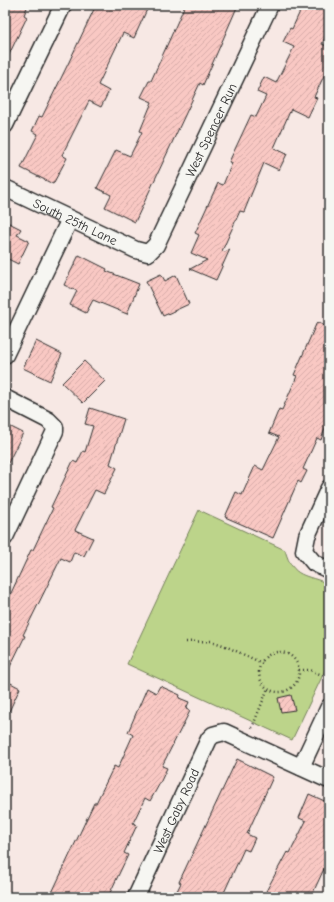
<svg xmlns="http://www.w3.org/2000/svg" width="334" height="902" font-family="'Comic Neue',sans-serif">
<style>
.green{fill:#bcd48a;stroke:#74805a}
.building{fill:url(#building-hatch);stroke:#2b2b2b}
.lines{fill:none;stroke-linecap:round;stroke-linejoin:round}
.minor-casing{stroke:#2b2b2b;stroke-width:19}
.path{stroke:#2b2b2b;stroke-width:2.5;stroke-dasharray:1 3;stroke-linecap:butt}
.minor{stroke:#f6f6f2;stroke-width:16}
.labels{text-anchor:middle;stroke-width:3;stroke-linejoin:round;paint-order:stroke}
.street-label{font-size:13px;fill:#2b2b2b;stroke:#f6f6f2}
</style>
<defs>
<pattern id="building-hatch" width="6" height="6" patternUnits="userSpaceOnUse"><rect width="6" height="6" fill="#f9c8c3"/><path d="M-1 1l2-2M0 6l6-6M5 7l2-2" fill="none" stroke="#d6aca8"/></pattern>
</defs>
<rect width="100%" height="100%" fill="#f7e8e4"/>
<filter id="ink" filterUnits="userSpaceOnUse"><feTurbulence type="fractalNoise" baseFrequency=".025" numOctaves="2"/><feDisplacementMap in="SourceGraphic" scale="8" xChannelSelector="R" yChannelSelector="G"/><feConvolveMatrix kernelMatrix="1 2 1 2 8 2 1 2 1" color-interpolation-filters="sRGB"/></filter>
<g filter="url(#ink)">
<path class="green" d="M199,510l86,40c8,29 21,24 44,34v78l-37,78 -165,-76z"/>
<path class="building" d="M5,5h23l-4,10 3,2 -22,46z
M96,5h53l-15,33 -11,-5 -25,52 11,6 -8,16 -12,-6 -27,54 5,3 -14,26 -32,-16 17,-34 -6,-3 7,-15 3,1 26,-53z
M185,5h53l-35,80 -3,-2 -65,139 -30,-15 6,-12 -14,-7 19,-38 14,6 12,-24 -2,-1 12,-29 -11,-5 8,-16h2z
M303,5h26v24l-7,15 7,3v18l-15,32 3,1 -9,19 -17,-8 -17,39 13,6 -8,16 -15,-7 -20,49 -4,-1 -18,40 3,1 5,-3 -14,31 -26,-11 17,-9 -16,-7 8,-18 -4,-2 23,-50 5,2 9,-22 -3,-1 22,-47 5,2 10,-21 -9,-4 7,-15 12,6 18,-36 -11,-5 7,-14 2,1z
M5,221l16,8 -4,6 12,6 -11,23 -12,-6 -1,1z
M79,255l28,14 -1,2 33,13 -12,30 -34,-14 -7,13 -16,-8 7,-14 -13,-6z
M161,274l4,7 11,-6 13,29 -26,12 -17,-35z
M317,322l12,6v89l-8,23 -4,-2 -14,31 4,2 -6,12 -3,-2 -25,57 -48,-21 11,-25 6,3 13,-29 8,4 16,-33 -10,-4 10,-24 3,1 15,-34 -3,-1z
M36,341l26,13 -12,27 -27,-13z
M84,361l21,20 -22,22 -21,-20z
M90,408l34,11 -14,45 7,4 -13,26 -9,-4 -20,40 18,8 -9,18 -10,-4 -4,10 -9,-4 -38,77 2,1 -20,41v-71l26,-56h2l20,-42 -2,-1 22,-46 4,2 6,-12 2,1 8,-26 -8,-2z
M5,424l18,9 -18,36z
M5,680l15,8 -15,32z
M160,686l20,9 -1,3 10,4 -3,7 4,2 -28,55 5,2 -7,15 -10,18 -5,-3 -12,25 4,2 -13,28 4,2 -20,42h-58l44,-94h2l18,-37 4,2 15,-33 -5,-3 19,-44 9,5z
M291,695l4,15 -14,2 -3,-14z
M237,759l36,18 -26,57 8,4 -6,13 -5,-2 -22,48h-48l7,-14 -2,-1z
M309,794l20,9v55l-18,39h-48l24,-45 3,1 16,-32 -7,-3z"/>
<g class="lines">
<g class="minor-casing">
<g id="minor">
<path d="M5,125l58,-120"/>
<path id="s1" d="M5,188l131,62 12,3 8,-8 114,-240"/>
<path d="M5,355l65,-136"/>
<path d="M5,398l43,22 7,7v4l-50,106"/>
<path d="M329,488l-22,48 -3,15 10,12 15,7"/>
<path d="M301,767l28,-60"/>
<path id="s2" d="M136,897l73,-158 4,-4 11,-3 105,48"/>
</g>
</g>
<path class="path" d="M186,642l25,-1 12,4 39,18
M259 672a20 20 0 1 1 40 0a20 20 0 1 1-40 0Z
M299,670h11l19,8
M252,728l16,-40"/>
<use href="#minor" class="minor"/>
</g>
</g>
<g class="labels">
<g class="street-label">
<text dy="5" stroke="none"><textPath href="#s1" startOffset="296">West Spencer Run</textPath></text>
<text dy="5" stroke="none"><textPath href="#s1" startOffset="78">South 25th Lane</textPath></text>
<text dy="5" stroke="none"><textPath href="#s2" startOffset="95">West Gaby Road</textPath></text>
</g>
</g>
<rect width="334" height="902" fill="none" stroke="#f6f6f2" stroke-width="20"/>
<rect x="10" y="10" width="314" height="882" fill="none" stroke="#2b2b2b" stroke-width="1.5" filter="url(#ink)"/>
</svg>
